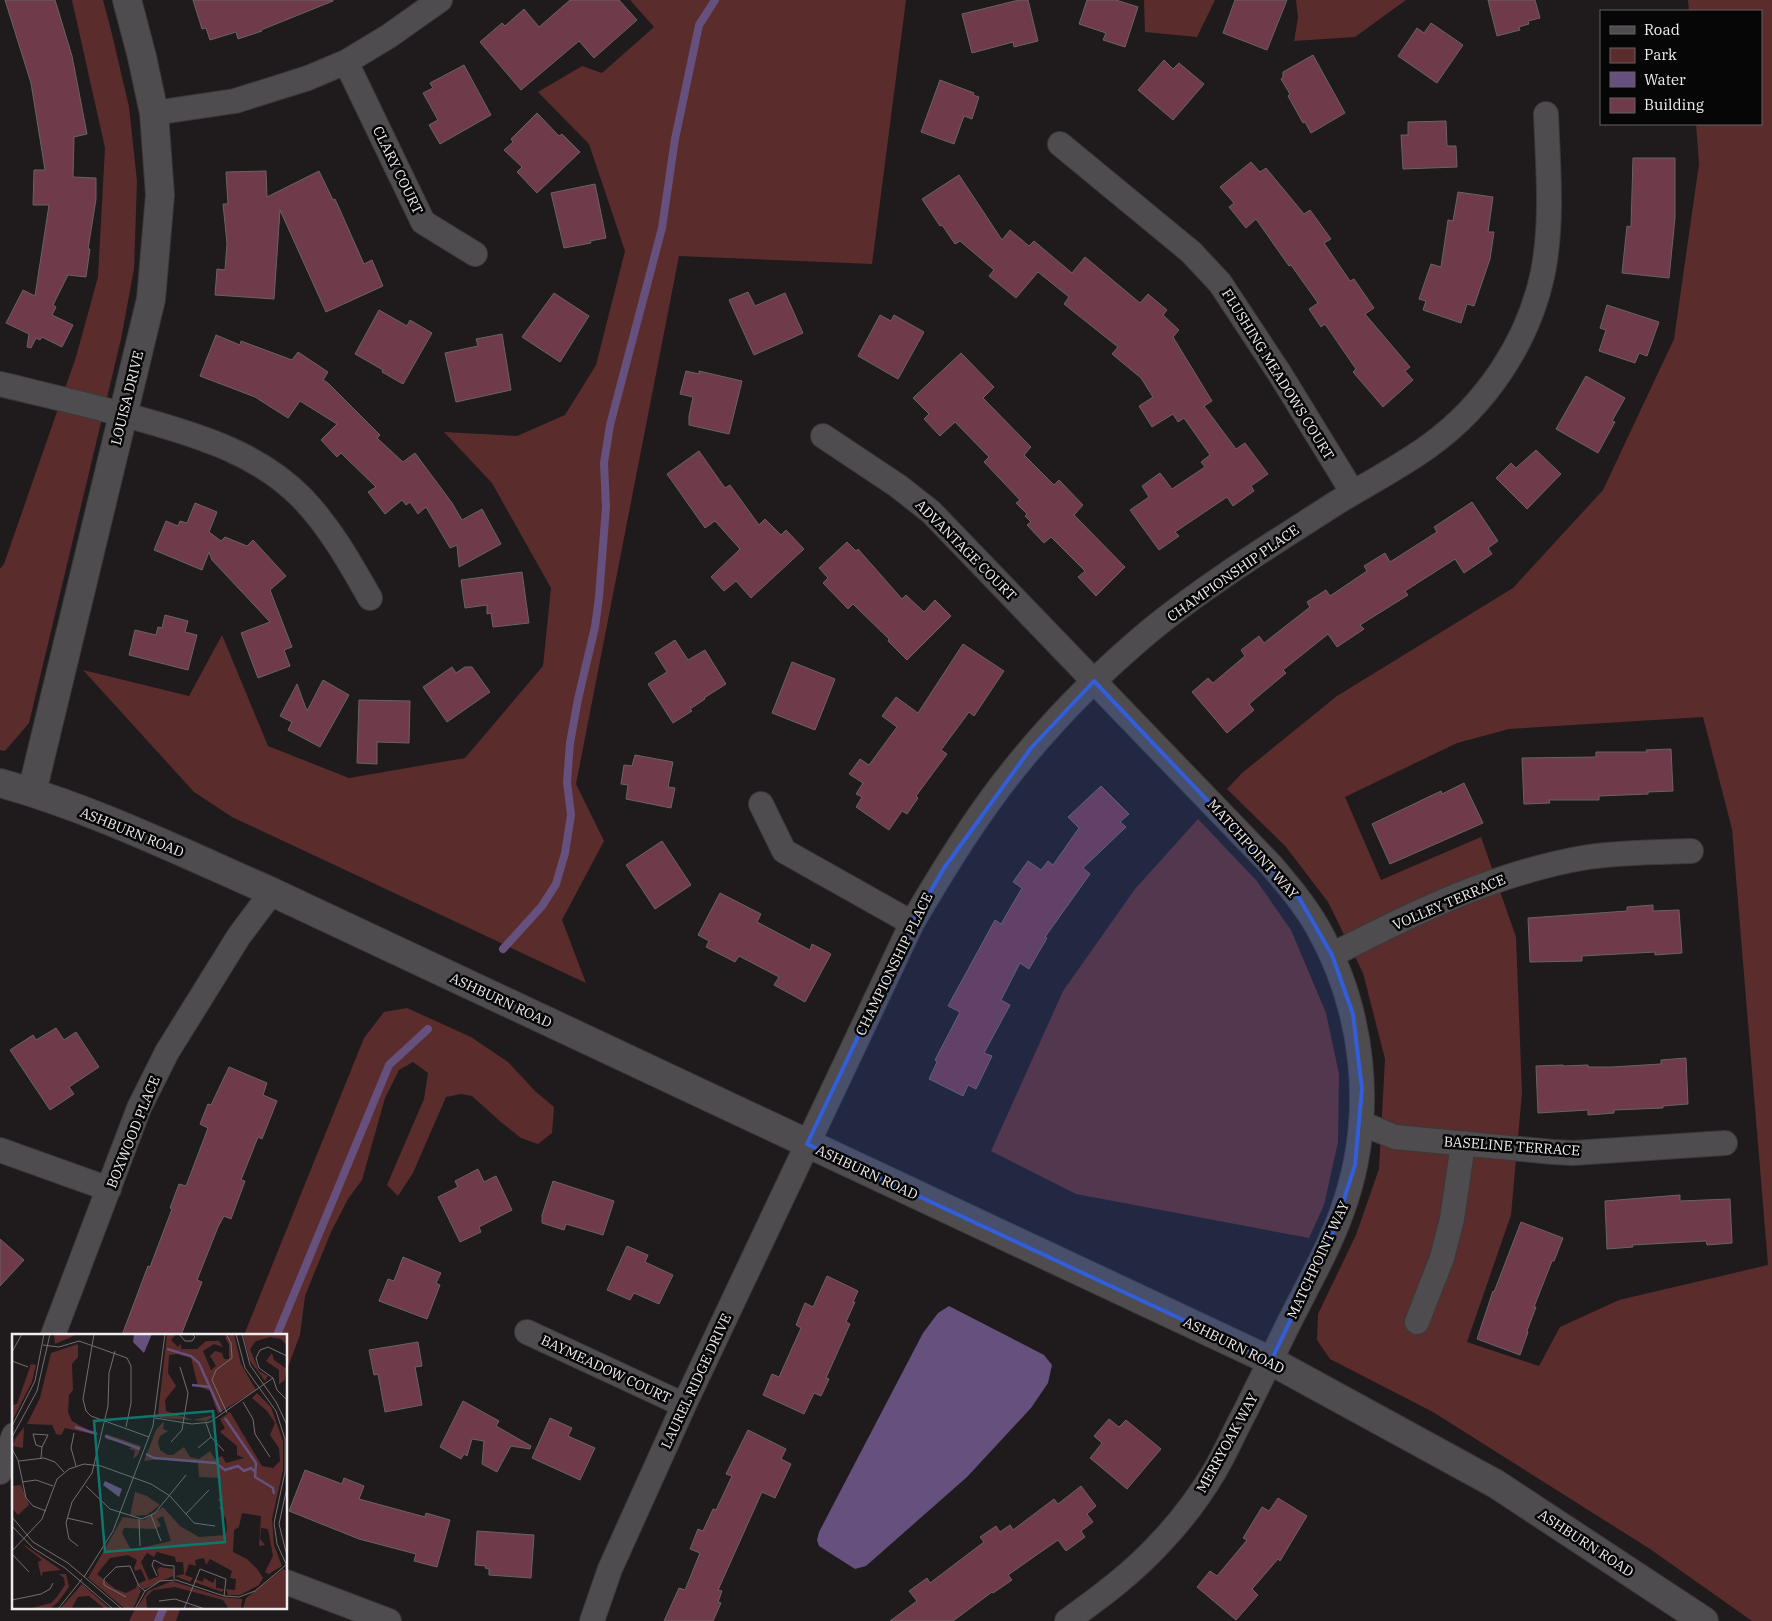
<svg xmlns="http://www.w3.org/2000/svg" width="1772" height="1621" font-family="'IBM Plex Serif',serif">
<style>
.green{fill:#5a2d2c;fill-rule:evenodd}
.water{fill:#66507d}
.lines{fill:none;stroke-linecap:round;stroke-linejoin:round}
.stream{stroke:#66507d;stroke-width:8}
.building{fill:#6f3a49;stroke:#696364}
.minor-casing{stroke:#3c383a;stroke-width:26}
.tertiary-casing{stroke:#3c383a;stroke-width:30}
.minor{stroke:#4e4c4e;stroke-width:24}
.tertiary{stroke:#4e4c4e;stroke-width:28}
.marked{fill:#325eda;fill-opacity:0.2;stroke:#325eda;stroke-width:4;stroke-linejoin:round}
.labels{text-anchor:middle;stroke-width:5;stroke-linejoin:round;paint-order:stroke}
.street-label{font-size:14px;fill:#f1edef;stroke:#070607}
.inset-river{fill:none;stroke:#66507d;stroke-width:2.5}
.inset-road{fill:none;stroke:#736e70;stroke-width:1}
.view{fill:#0f766e;fill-opacity:0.15;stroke:#0f766e;stroke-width:2.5}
.inset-edge{fill:none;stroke:#f1edef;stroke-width:2.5}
</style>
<rect width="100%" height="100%" fill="#1f1a1c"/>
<path class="green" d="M72,0h31l8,30 18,77 8,74 -3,88 -13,70 -92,384 -24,28 -5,-1v-181l4,-5 72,-207 22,-80 7,-129z
M630,0h276l-34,264 -193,-8 -103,528 28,57 -42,79 24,63 -354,-166 -38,-25 -111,-122 106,26 33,-61 46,111 81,32 116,-20 78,-92 8,-78 -59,-105 -48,-51 73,4 48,-21 31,-50 29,-114 -36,-107 -51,-52 44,-26 20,7 52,-46z
M1144,0h71l-18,37 -52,-5z
M1296,0h110l-51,37 -61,4 4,-23z
M1688,0h84v1621h-20l-102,-72 -217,-137 -103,-53 -13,-19 1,-26 38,-79 23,-66 6,-110 -22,-86 -35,-71 -42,-55 -59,-58 15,-16 95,-77 176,-108 90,-98 71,-151 25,-175 -3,-40h65v-113h-72zM1703,717l29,112 36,436 -149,35 -59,27 -21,39 -72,-24 44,-127 11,-122 -6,-156 -35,-100 -100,43 -36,-83 112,-54 52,-14z
M1198,819l58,61 35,50 35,83 13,61 -1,68 -14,63 -15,33 -233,-44 -85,-43 72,-160 72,-102z
M407,1008l64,29 37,25 27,29 19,16 -2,26 -14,11 -17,-6 -19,-15 -30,-27 -11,-2 -15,3 -33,76 -15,23 -11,-11 37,-86 4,-26 -15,-11 -14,8 -14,28 -23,82 -14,19 -17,33 -26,64 -5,39 -14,37v-37h-42l120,-297 20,-26z
M136,1607h45l-5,14h-47z"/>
<path class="water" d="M949,1306l95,49 8,10 -4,18 -17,25 -64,69 -101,89 -11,3 -36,-23 -2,-6 2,-8 104,-199 15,-20z"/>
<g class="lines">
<path class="stream" d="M503,949l39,-43 14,-22 9,-31 6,-38 -4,-33 3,-39 8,-44 17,-72 4,-30 7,-90 -2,-44 6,-38 52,-197 13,-89 24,-114 16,-25
M277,1335l112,-270 39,-36
M158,1621l6,-14"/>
</g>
<path class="building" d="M5,0h50l17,56 15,78 -13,3 -1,40 23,1v21l-8,50h2l-4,28 -18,-2 -15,30 3,2 -4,8 21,10 -11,22 -20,-10 -2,3 -4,-2 -5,10 -4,-1 2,-13 -23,-11 17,-33 12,6 14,-91h-16l1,-35h11l-14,-87z
M193,0h140v1l-72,29 1,1 -24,8 -2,-7 -26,8 -4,-12 -4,1z
M570,0h49l18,20 -43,38 -15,-17 -58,49 -41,-48 22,-19 3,3 19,-17 15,18z
M1019,0h9l10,41 -24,6 -1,-5 -41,11 -10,-39z
M1087,0h29l22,7 -13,40 -22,-7 3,-7 -27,-9z
M1235,0h52l-20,50 -44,-17z
M1488,0h47l5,18 -12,3 1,3 -10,3 1,3 -23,6z
M1431,23l32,22 -26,38 -39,-27 19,-28 7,5z
M1313,55l32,58 -34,20 -6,-11 -2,1 -15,-27 2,-2 -9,-15 2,-2v-5z
M1164,60l9,9 6,-6 25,21 -31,36 -35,-30z
M464,65l27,50 -51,29 -11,-19 9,-5 -15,-27 10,-5 -3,-5z
M940,80l34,13 -1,2 6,2 -7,22 -8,-3 -10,28 -33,-12z
M537,113l22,23 3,-2 18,18 -43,41 -20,-21 5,-5 -18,-17 9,-8 -2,-3z
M1446,121l1,25h9l1,21 -54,2 -2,-34h7v-13z
M1633,158h42v60l-6,60 -47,-5 5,-47 4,1z
M1251,162l9,10 6,-4 38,46 6,-4 21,29 -7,4 26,38 4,-2 20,29 -9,6 45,53 -5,4 8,9 -30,27 -30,-35 3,-3 -31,-45 -4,3 -12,-18 9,-6 -27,-38 -2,1 -33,-47 -10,9 -17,-21 5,-4 -14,-16z
M266,171l1,26 52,-26 14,29 2,-1 29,65 8,-4 11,26 -57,26 -46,-102 -6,89 -59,-4 2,-26 8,1 2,-27 -4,-39h5l-2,-32z
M959,175l43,65 8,-10 19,16 5,-5 38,32 13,-16 55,46 8,-9 19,16 -4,5 16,15 -6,7 39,64 -8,5 32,43 9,-6 23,31 -17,12 3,5 -21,15 -6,-9 -52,35 4,4 -20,14 -29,-40 19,-13 -7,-11 18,-13 12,16 33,-22 -4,-5 9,-7 -26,-37 -6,4 -5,-8 -21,13 -13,-21 14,-9 -12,-19 -29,-24 6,-7 -54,-43 5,-7 -31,-25 -22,26 -27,-22 5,-6 -34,-29 -5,3 -13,-19 -2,1 -18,-27z
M595,184l11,54 -16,3 1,2 -27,5 -13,-55z
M1458,192l35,5 -5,35h6l-4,27 -16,47 -7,-2 -6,19 -38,-13 3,-9 -7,-2 12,-35 10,3 7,-47 5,1z
M748,292l7,14 30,-13 18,40 -49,22 -25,-55z
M554,293l35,23 -29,46 -38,-25z
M1607,305l52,17 -12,34 -8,-3 -4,10 -36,-12 7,-21 -6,-2z
M379,310l28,16 3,-6 22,13 -29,51 -21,-12 1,-2 -28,-16z
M880,315l11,6 3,-6 30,17 -26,47 -40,-23z
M502,334l9,56 -55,12 -11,-49 33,-7 -2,-7z
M216,335l24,10 1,-4 51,19 6,-8 30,20 -5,8 5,3 52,52 -3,3 26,24 12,-9 37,50 10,17 20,-11 19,35 -42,23 -2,-22 -7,3 -24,-41 -8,7 -8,-12 -4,3 -4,-5 -17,14 -17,-22 8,-5 -35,-34 -4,4 -16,-17 16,-16 -37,-23 -12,17 -33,-21 -55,-21z
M961,353l33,34 -11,11 48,49 -7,8 30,30 5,-5 24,25 -9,10 51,52 -29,29 -18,-19 7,-6 -34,-34 -7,6 -17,-18 4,-3 -6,-6 2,-2 -11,-11 4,-3 -36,-38 5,-5 -34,-35 -15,14 -16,-17 5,-5 -16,-16z
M686,371l13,3v-3l43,10 -13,53 -40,-9v-9l4,-19 -13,-3z
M1586,376l39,22 -13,23 3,1 -17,31 -42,-24z
M1536,450l25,24 -34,35 -31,-31 15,-15 5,5z
M699,451l26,37 5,-3 29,40 6,-6 16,16 5,-5 18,19 -53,49 -15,-17 -12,10 -13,-14 29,-28 -25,-28 -10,7 -38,-54z
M1472,502l26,39 -10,7 4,6 -28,19 -9,-14 -50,32 3,4 -48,30 4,4 -27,18 -9,-13 -45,36 3,3 -37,31 5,6 -27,23 -35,-41 16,-14 5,5 32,-27 -4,-6 18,-14 5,7 46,-36 -3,-5 19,-12 4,6 37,-25 -3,-5 21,-13 5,9 47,-30 -3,-5z
M195,503l22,9 -8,20 12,9 4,-4 22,9 6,-6 33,36 -16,14 22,57 -8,3 6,16 -32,12 -17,-45 29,-11 -58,-62 -3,-8 -7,18 -48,-20 12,-29 12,5 2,-5 7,2z
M847,542l9,9 2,-2 44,50 4,-4 18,17 11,-12 16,16 -44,44 -19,-19 1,-2 -36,-35 -5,5 -25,-26 5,-5 -9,-10z
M522,572l7,51 -36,4 -2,-14 -4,1v-9l-22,3 -4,-28z
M165,615l23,6 -3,11 12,3 -9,35 -59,-15 6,-25 21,5 2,-8 4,1z
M675,640l13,20 17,-10 21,34 -22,14 1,1 -15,10 2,2 -19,12 -25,-39 19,-12 -12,-19z
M963,644l41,27 -30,45 -5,-4 -28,38 6,4 -31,42 2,2 -11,16 -5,-3 -13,19 -33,-23 6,-10 -6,-3 7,-11 -14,-9 11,-15 9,6 28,-38 -15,-11 14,-19 22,16z
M792,662l43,17 -20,51 -43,-17z
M452,667l4,6 9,-6h7l18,25 -43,30 -24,-35z
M323,680l26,15 -29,52 -32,-17 4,-8 -12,-6 17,-32 10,27z
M359,700l51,1 -1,42 -32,-1v22l-20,-1z
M1671,749l2,42 -25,1v2l-49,2v4h-50l1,3 -26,1 -2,-46 74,-1v-5h51l-1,-2z
M635,755l38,7 -5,25 7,1 -4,20 -45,-9 2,-14 -7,-1 3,-19 8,1z
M1464,783l19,40 -93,41 -18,-40 69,-33 1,3z
M1101,786l28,28 -9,8 6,5 -43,41 7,6 -45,63 2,1 -18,31 -9,-6 -19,37 9,5 -26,48 8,3 -16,33 -8,-4 -5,11 -34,-17 8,-17 -2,-2 25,-48 -12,-6 47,-86 6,4 21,-36 -9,-6 15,-21 13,9 7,-9 5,4 26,-37 -11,-11z
M662,841l29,44 -36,24 -29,-44z
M720,893l41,21 -4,8 53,28 2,-6 19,10 -26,48 -31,-17 5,-8 -40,-21 -4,6 -29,-15 3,-6 -11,-6z
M1653,905v6l26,-1 3,43 -27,2v-3l-73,4v5l-52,1 -2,-44 99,-7v-4z
M56,1028l8,12 12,-8 23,35 -30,20 5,7 -24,16 -40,-60 23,-15 3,5z
M1686,1058l2,46 -25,2v2l-49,2v3l-26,2v-5l-50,3 -2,-47 27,-1 1,1 24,-1v2h24l49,-3v-4z
M229,1067l38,16 -4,12 14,6 -15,38 -4,-2 -17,43 4,1 -14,38 -7,-3 -6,11 -21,53 5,2 -21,53h-59l26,-69 2,1 22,-58 -2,-1 9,-24 7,2 22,-58 -8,-4 8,-20 3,1z
M478,1169l6,13 12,-6 16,34 -33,17 2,5 -21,10 -22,-45 20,-10 -3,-6z
M553,1181l61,20 -11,34 -37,-11 -2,6 -22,-7v-8z
M1680,1195v6l50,-2 2,44 -25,2 -1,-4 -74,4 1,2 -26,2 -2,-48z
M1521,1222l42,16 -9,23h-2l-18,46h2l-9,24 1,1 -8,23 -43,-16 16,-48 1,1z
M0,1239l24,21 -24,26z
M627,1246l21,9 -3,7 28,13 -14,29 -25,-11 -4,7 -23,-10z
M403,1257l38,16 -5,10 4,2 -13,34 -48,-18 9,-22 6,2z
M827,1276l31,15 -5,11h2l-9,20 4,2 -24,54 3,1 -8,17 -7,-3 -10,21 -41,-19 9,-21 7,3 22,-49 -5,-3 9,-22 8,4z
M418,1342l4,24 -7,1 7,38 -37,7 -7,-38 -4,1 -5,-25z
M463,1401l36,20 -3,5 35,20 -1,3 -19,-3 -14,26 -15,-8 2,-23 -12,-2 -5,17 -3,-2 -3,5 -21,-12z
M550,1418l22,10 -4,8 27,12 -15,32 -48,-22z
M1109,1419l10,8 7,-7 35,29 -34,40 -37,-31 12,-15 -8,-7z
M748,1430l38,19 -5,10 10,5 -16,34 -13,-6 -44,98 4,1 -4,11 3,1 -8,18h-49l15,-33 6,2 15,-37 -10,-4 8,-20 5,2 10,-22 3,1 16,-34 -6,-2z
M305,1470l37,14 2,-6 20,8 -5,13 66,18 1,-4 24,7 -13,47 -23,-6 2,-7 -57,-15 -70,-28z
M1081,1486l15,20 -9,8 6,8 -12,9 4,6 -19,14 -8,-11 -50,35 4,5 -19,13 -1,-1 -39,29h-63l27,-20 -8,-10 18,-13 3,5 54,-41 -4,-5 16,-11 4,6 10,-7 3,5 41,-31 4,5z
M1278,1498l29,18 -27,45 -2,-2 -26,30 6,6 -22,25 -39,-33 13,-16 7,5 30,-36 -4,-2 19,-31 7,4z
M477,1531l57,4 -3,43 -42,-3v-6l-4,-1 1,-2 -11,-1z"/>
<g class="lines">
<g class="minor-casing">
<path id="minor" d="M346,62l77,160 52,32
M154,113l81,-12 73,-23 38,-16 43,-26 51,-36
M1060,144l131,108 29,31 60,91 73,119
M0,384c49,12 99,23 147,37 56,16 113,34 155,77 28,29 48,65 68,100
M823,436l75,50 33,26 340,353c17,20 34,40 47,63 46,82 57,182 28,272 -15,47 -42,91 -63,135 -12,25 -25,50 -37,75 -11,20 -20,42 -32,62 -15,25 -33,49 -53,70 -28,31 -61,55 -94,79
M761,804l23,47 128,72
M1332,955c81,-42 165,-83 256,-98 34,-5 68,-5 103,-6
M1361,1123l34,14 158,15 20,1 152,-10
M0,1150l109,39
M1417,1322l25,-64 10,-39 11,-75
M527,1332l157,73
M53,1335l86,-227 28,-56 72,-116 33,-44
M0,1472l14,-37
M286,1582l103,39
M592,1621l18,-52 74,-164 228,-482c25,-43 50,-84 79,-124 46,-63 101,-120 161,-170 58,-47 122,-86 184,-126 31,-19 64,-36 93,-57 57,-41 100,-105 114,-174 10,-52 5,-105 3,-158"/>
</g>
<g class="tertiary-casing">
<path id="tertiary" d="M0,783c94,26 183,70 272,109l999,469 225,123 208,137
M32,792l119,-493 9,-104 -6,-82 -12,-56 -15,-57"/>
</g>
<use href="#minor" class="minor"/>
<use href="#tertiary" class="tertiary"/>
</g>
<path class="marked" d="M1094,681l204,215 34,59 21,59 9,75 -7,76 -20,63 -64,133 -464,-217 105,-221 32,-55 87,-120z"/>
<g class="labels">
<g class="street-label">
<text transform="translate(398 170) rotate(64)" y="5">CLARY COURT</text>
<text transform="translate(1278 374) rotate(58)" y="5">FLUSHING MEADOWS COURT</text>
<text transform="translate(127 398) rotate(-76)" y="5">LOUISA DRIVE</text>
<text transform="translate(966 550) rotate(45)" y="5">ADVANTAGE COURT</text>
<text transform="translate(1233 573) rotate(-35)" y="5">CHAMPIONSHIP PLACE</text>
<text transform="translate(132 832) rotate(22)" y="5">ASHBURN ROAD</text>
<text transform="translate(1253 849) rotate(48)" y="5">MATCHPOINT WAY</text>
<text transform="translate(1449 902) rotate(-23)" y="5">VOLLEY TERRACE</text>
<text transform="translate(894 964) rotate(-64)" y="5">CHAMPIONSHIP PLACE</text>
<text transform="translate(501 1000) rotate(25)" y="5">ASHBURN ROAD</text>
<text transform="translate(133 1132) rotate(-68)" y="5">BOXWOOD PLACE</text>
<text transform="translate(1512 1146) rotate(4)" y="5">BASELINE TERRACE</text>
<text transform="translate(867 1172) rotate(25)" y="5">ASHBURN ROAD</text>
<text transform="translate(1318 1260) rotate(-65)" y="5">MATCHPOINT WAY</text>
<text transform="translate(1234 1345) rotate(26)" y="5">ASHBURN ROAD</text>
<text transform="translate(606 1369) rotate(25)" y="5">BAYMEADOW COURT</text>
<text transform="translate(696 1381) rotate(-65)" y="5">LAUREL RIDGE DRIVE</text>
<text transform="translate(1227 1443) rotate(-61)" y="5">MERRYOAK WAY</text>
<text transform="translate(1586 1543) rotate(33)" y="5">ASHBURN ROAD</text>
</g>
</g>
<g transform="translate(12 1334)">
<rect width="275" height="275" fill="#1f1a1c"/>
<path d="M42,0h24l-23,10zM155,0h9l-5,6 7,7 3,-3v5h16l9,-8h13l4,6 -9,-3 -11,7 8,19 5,-4 -6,-10 5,-5 7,2 2,6h5v-14l-4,-8 9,-3 7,30 15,26 -50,31 -46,-3 -2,-4zM165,20l14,4 7,28 12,5 8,23 -25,6 -27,-9 -1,-11 11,-14 -8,-13 1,-18zM231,0h44v11l-6,-6 -11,-2 -14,4 -6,8 9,22 9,5 -3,5 -15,-20zM66,10v13l-6,7 1,26 -4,5 -1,17 4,9 25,14 -32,-7 -4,7 -5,-1 -4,-9 -25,-1 13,-26 11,-45zM260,19l2,7 13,9 -3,12 -5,3v-14l-13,-9zM19,30l5,1 -4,17 -20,39v-16l5,-1zM245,59l14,14 12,34v29l-11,49 2,26 8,21 -13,8 -4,-2 8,-16 -5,-27 -7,-1 -1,11 5,6 -6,1 2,-30 -19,-3 -3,14 -5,3 -1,22 14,7 11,11 5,8 -4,7 -19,10h-12l-2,-6 9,1 1,-11 -6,-1 2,-7 -22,-12 -4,6 -2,-7 -9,2 1,6 -7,-2 -4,11 8,3 -3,4 -15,-6 9,-2 -1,-12h-7l-1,-5 -18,-5 -3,5 -7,-4 -6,9 8,18 10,-4 -2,-6 3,-3 13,2v7l-29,13 -6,-5 8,-4 -5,-11 -6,2 -1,-3 3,-8 -9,-5 -18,3 -13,16 18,15 11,4 10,-5 1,-4 4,7 -8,18h-8l-37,-31 35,-61 21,3 19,-13 17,19 19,11 26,-2 2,-5 -1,-11 -7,-12 5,-1 -6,-6 4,-5 -2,-17 -21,-1 -1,-14 -39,-4 -15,2 12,-31 8,-9 -1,8 5,2 -8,5 -2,6 2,8 8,5h5l11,-8 6,10 9,2 11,-8 5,8 7,-3 4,7 18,-5 -7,-3v-9l-17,-14 5,-4 -5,-9 10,-7 32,54 11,2 7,-7 -1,-13 -9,-13 5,-12 -8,-12 -15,-13zM151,182l8,25 -40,9 -9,-17 2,-5 30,1 7,-3 -4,-7zM12,93l-1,21 -10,-2 2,-7zM94,100l35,12 -3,9 -5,4 2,-8 -7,-3 9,-1 -31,-8zM9,151l8,20 -11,10 -6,-7v-22zM123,158l12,4 13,9 -13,10 -17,1zM11,211l3,1 35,24 -18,2 -2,5 -3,-15 4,-2zM271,235l4,2v38h-44l3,-11zM47,240h7l3,13 -11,15 -8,7h-22l23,-6 5,-5 9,-13 -1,-7zM204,243v11l8,1 -2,3 -28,-10 1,-3 8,3 1,-4 9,5zM160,247l50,16 20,2 -1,9 -12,1 -6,-9 -48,-13 -22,3 -7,7 1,11 6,1h-17l12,-18zM70,250l28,25h-5l-16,-13 -11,1 -7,12h-11z" fill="#5a2d2c" fill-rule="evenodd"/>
<path d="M122,0h18l-8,19 -11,-11zM93,147l17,8 -3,8 -16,-12z" fill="#66507d"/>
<path class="inset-river" d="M155,15l24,7 8,7 22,49M180,51l18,2M213,84l31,45 -1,14 18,11 1,6M63,93l22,7M93,102l35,13M134,120l8,4 62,5 9,7 13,-4 6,5 7,-3 4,4"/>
<path class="inset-road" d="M82,0l-11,65 3,12 5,5 58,21M167,0l6,7h7l3,-4 -3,-3M214,0l5,9 1,15 -16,12 -4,10 15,33M224,0l9,34 31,43 9,28v33l-11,51 3,21 10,22M230,0l8,31 26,37 11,23M31,11l16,2 20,-6 48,17 4,8v37l-5,24M0,18l10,-18M275,22l-19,-9 -8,3 -4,8 3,10 14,10 4,12 10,10M0,27l16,6M231,68l10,17 2,15 15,23M143,84l37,6 18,-2 63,-44M194,89l5,14 13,14M0,92l23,-45 9,-47M62,99l-3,15 5,18M0,103l25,-46 13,-57M159,108l11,-12 6,-37 -8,-26M186,114l13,-11M0,115l6,11 8,38 7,8 13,5M29,124l1,-11 6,-12 -15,-1 3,11 6,2M7,127l25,-3 11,4 9,10M10,148l14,-2 17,6M74,152l24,23 32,10 13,-6 31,-38M275,153l-8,37 8,32M174,180l23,-24M139,181l10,26M0,183l21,25 35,21 54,46M55,184l26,6M127,185l1,27M0,192l21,22 32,20 48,41M66,212l-9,-7 -3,-16 6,-21 20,-29 16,-67 1,-33 6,-22M0,217l30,-32 15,-40 12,-10 15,-5 17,2 50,18 19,12 24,27 21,3M0,220l17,18M145,242l-5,-11 2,-5 10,5 10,1v13M72,243l29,-46 40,-105 12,-92M114,263l-22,-12v-6l12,-12 14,-1 9,20 6,5M0,266l29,-6 9,-5 3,-6M147,267l16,-2 30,10M46,275l24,-30M123,275l10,-18 15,-10 16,-1 48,16 15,1 16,-6 31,-26M172,275l16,-40 26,10 -2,17"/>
<path class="view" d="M201,77l12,131 -120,10 -11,-131z"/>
<rect width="275" height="275" class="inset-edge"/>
</g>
<rect x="1600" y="10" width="162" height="115" fill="#070607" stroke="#656264"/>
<rect x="1610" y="26" width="25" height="8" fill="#4e4c4e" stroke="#656264"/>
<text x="1644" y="35" font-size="15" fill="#f1edef">Road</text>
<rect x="1610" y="48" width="25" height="15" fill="#5a2d2c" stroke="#656264"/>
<text x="1644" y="60" font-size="15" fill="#f1edef">Park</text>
<rect x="1610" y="72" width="25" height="15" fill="#66507d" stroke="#656264"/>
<text x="1644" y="85" font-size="15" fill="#f1edef">Water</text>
<rect x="1610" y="98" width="25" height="15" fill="#6f3a49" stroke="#656264"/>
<text x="1644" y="110" font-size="15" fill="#f1edef">Building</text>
</svg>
